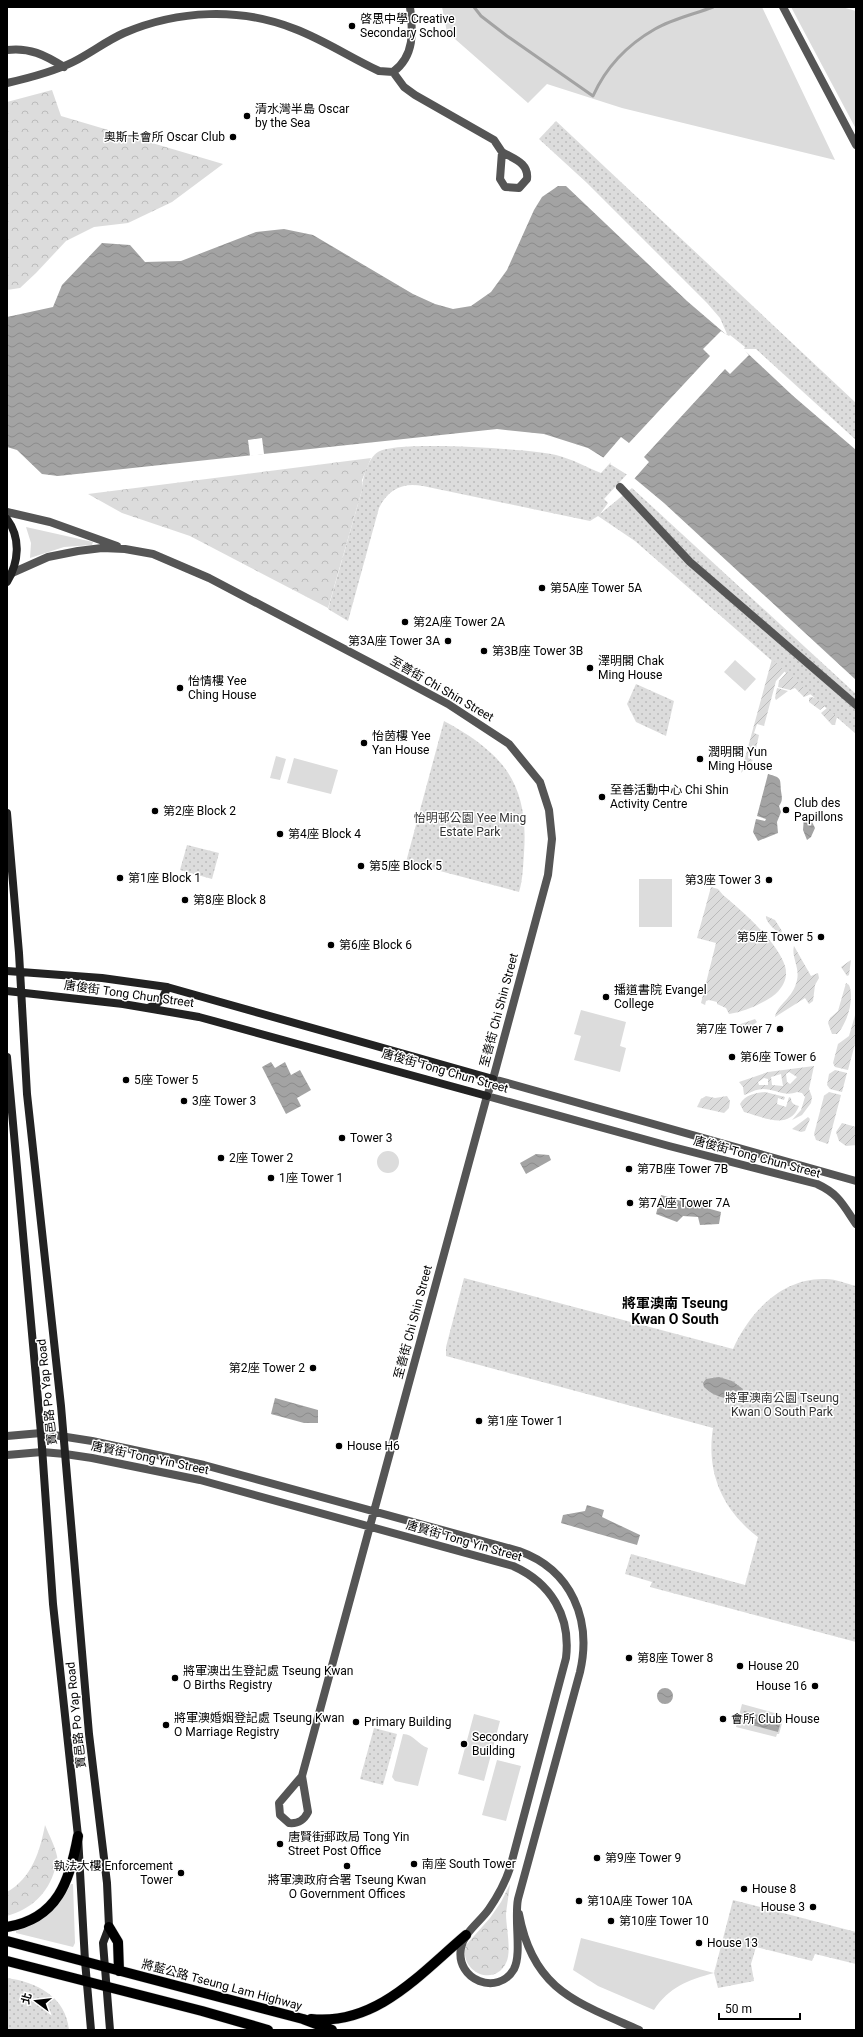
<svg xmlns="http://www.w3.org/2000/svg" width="863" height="2037" font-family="Roboto,'Noto Sans TC',sans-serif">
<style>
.grass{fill:#dcdcdc}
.forest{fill:url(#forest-crowns)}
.park{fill:url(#park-dots)}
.garden{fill:url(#garden-furrows);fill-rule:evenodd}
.water{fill:url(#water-waves)}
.pier{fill:#fff}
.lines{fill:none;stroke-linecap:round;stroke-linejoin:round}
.stream{stroke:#a3a3a3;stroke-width:3}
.primary-casing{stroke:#dbdbdb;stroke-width:11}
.street{stroke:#555;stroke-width:8}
.secondary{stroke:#222;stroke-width:8}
.primary{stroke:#000;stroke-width:10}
.poi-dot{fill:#000;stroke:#fff;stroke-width:1.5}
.labels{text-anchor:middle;stroke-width:3;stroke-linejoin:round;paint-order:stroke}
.poi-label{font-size:12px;fill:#000;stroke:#fff;text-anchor:start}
.street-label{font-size:12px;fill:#000;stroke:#fff}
.park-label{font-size:12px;fill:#333;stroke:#fff}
.quarter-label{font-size:14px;font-weight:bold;fill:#000;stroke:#fff}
</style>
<defs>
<pattern id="forest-crowns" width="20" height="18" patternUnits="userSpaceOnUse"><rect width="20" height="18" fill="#dcdcdc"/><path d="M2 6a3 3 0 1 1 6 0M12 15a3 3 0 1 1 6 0" fill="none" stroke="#bbb"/></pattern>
<pattern id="park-dots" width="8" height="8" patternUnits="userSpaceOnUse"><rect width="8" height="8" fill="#dcdcdc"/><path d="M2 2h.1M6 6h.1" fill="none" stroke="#bbb" stroke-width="1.8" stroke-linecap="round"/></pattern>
<pattern id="garden-furrows" width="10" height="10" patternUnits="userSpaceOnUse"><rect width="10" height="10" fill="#dcdcdc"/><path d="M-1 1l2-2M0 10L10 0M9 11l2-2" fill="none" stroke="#bbb"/></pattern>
<pattern id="water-waves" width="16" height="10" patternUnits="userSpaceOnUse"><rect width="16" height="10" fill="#a3a3a3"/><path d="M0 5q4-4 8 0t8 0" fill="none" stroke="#8b8b8b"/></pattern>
</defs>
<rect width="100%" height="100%" fill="#fff"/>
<path class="grass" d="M442,7h320l73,153 -213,-52 -75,-24 -19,19 -81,-71z
M791,7h51l14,4v118z
M26,527l67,15 -1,3 -28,2 -34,11 1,-15z
M735,660l21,19 -11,12 -21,-19z
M276,756l10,3 -6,21 -10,-2z
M294,758l44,12 -7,24 -44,-11z
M639,879h33v48h-33z
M581,1010l45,12 -6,24 6,2 -6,24 -46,-12 7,-24 -7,-2z
M377 1162a11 11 0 1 1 22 0a11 11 0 1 1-22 0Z
M742,1704l40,11 -1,4 2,1 -4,14h-2l-1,3 -40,-10z
M474,1714l26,7 -16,60 -26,-7z
M403,1734c11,0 15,11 25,14l-10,38 -23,-5 -3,-4z
M497,1760l24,6 -15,55 -24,-6z
M71,1884h2l2,59 -2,4 -57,-14v-2c26,-9 42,-24 55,-47z
M581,1938l133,35c-26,7 -45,14 -60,37l-56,-24 -25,-16z"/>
<path class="forest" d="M52,90l9,26 162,48 -51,38 -44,21 -34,4 -28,14 -30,32 -16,15 -13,2v-188z
M371,458l-9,22v10l-34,118 -138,-72 -68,-23 -34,-19z
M45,1825c4,10 10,21 12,31 1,4 -1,9 -2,13 -7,25 -24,40 -48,47v-24c25,-14 33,-41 38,-67z
M510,1884c-1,10 -3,20 -4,30 0,13 6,38 0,49 -12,25 -48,8 -40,-18l24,-27 11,-16z"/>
<path class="park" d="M556,121l300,282v37l-100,-91h-13l-139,150 4,4 -8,11 32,-26 224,206v40l-221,-193 -37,-25 -8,5 -167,-35c-20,-4 -35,3 -44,22l-31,113 -20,-12 34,-119c0,-11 6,-32 16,-38 19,-12 151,-3 178,3 16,4 30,12 45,18l126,-139 -7,-16 -13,-15 -120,-120 -48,-44z
M636,684l38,17 -8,35 -30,-14 -9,-18z
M444,721c59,32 85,62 80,132 -1,13 -1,26 -5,39l-113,-30z
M187,845l32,8 -7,26 -32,-9z
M464,1278l269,71c16,-36 49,-72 93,-70 10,0 21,5 30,7v356l-206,-55 2,-5 -27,-8 6,-20 114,31 13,-48c-36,-27 -52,-65 -45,-109l-267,-72v-9z
M374,1728l23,6 -14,51 -23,-6z
M733,1900l123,32v32l-41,-10 -3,7 -56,-14 -5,17 3,17 -36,7 -4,-15z
M7,1978c30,4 59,19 62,52h-62z"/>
<path class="garden" d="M772,659l13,12 -9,10 -12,45 -7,-2 -3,9 5,2 -4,18 -6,-1 -1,6 5,2 -12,13z
M787,672l24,22 -7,3 -9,-9 -5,2 -12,-3 1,-6z
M777,688l11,3 -12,9 -1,-2z
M811,697l4,1 10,8 -5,4 -11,-8v-4z
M827,708l10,9 -2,8h-3l-11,-12z
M711,887l7,2 5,6c20,17 54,46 62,71 5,17 -9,30 -22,36 -11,6 -22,10 -34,12l-3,-6 -9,-4v-2l-8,-2 -3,1 -1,4 -4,-2 15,-60 -19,-5z
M766,916l9,4 7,11 -1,2c-5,-1 -16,-12 -15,-17z
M794,946l17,30 7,-3 1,5 -4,7 -2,16 -4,3 -4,-6 -30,19c3,-14 18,-18 22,-37 3,-13 -6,-23 -3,-34z
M851,960l-2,15 -2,1 -6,-9z
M846,983l3,2c6,13 -2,39 -12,49h-5l-4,-11 2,-5 8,-7z
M856,1012v28l-8,30 -13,-3 -2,-4 5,-19 11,-8z
M755,1019l2,3c-5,4 -12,7 -19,5v-2z
M814,1066l-5,23 3,8 -1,6 -9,12 -10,5 9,-10 4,-13 -3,-4 -5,-1c-12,5 -22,-3 -34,-3 -7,0 -13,4 -19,6l-1,-8 -4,-5 29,-10zM789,1072l8,5 -7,7 -3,-2 -1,-8zM781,1074l2,12 -11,-1 -1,-8zM764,1078l4,1v6h-9l-1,-3z
M835,1070l12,3 -5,19 -12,-3 -3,-4 2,-11z
M765,1092l20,5 -1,3 -6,-2 -1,6 9,3 3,-10 2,1c0,5 3,7 8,8 -10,25 -36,11 -55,6l-4,-8c5,-9 16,-11 25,-12z
M829,1092l12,3 -13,49 -12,-4 -2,-6 10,-38z
M706,1096l9,2 12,-2 3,5 -1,7 -5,5 -27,-6 4,-8z
M808,1117l2,2 -5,12 -4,1 -9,-3z
M842,1123l14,4v18l-10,1 -7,-5 -3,-9z"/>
<path class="water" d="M558,186h8l121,115 56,48 49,46 64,55v230l-192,-177 -36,-30 -40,-25 -44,-14 -47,-5 -439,47 -16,-2 -25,-24 -10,-3v-130l46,-10 9,-22 40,-42 28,2 15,17 36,-1 75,-29 28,-3 29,6 100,59 22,10 18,5 18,-3 20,-14 16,-22 27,-60 8,-13z
M768,774c14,4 12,4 13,17 1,6 2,10 -2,15l2,6 -4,10 1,11 -20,8 -5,-9 3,-13 9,2 1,-2 -9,-3z
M804,817l7,3 4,8 -4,9 -4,3 -4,-10z
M271,1062l4,6 10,-6 6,13 9,-5 11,20 -14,8 4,8 -15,8 -24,-47z
M536,1154l13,1 2,5 -25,14 -6,-11z
M661,1195l60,17 -2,12 -19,1 -2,-8 -15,-1 -6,6 -21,-8z
M719,1377l13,4 11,8 -1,6c-12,8 -29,1 -38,-8l-1,-4 3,-4z
M275,1398l43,12v13h-14l-33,-9z
M587,1505l17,5 -2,7 38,18 -3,10 -76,-22 2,-8 22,-4z
M657 1696a8 8 0 1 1 16 0a8 8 0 1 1-16 0Z
M744,1711l37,10 -3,11 -37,-10z"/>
<path class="pier" d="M721,331l8,5 1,-1 15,12 -1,2 5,6 -19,19 -5,-5 -81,88 5,5 -15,17 -24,-15 1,-1 -8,-5 18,-21 8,6 81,-87 -7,-7z
M262,438l2,16 -14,2 -2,-16z"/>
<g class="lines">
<path class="stream" d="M474,7l7,9 26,20 86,60c13,-29 34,-51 62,-67 17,-10 40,-15 58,-22"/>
<g class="primary-casing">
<path id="primary" d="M7,1927c51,-8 63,-47 71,-91
M109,1927l9,15 1,29
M7,1941l296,78 29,11
M7,1961l195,50 66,19
M311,2019c65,7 109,-45 155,-84"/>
</g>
<path class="street" d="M783,7l73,138
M7,50c22,-3 38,5 57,17
M393,72l11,15 11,8 79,45 8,12 -2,27 5,8 14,1 8,-9c2,-16 -13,-20 -25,-27
M393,72c22,-16 20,-41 17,-65
M7,83c22,-5 46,-11 66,-21 18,-9 33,-21 51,-29 54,-23 116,-26 171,-4 29,11 56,29 84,42l14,1
M620,487l70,75 166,143
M7,512l43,10 67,24
M12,573l36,-16 30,-6 24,-3 23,1 28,5 56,24 185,97 54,29 61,40 31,38 9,28 3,29 -4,36 -55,204 -6,17 -185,680 6,36c-4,8 -9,12 -19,11l-9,-8 -1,-12 23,-27
M493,1079l363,102
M487,1096l182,50 148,38c22,10 26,21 39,40
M7,1436l34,-3 51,8 112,24 315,86c53,19 73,69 61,121l-62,227c-4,20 4,55 -4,70 -16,28 -59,11 -53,-21 3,-16 19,-26 28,-39 9,-13 16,-26 21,-41l56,-210c5,-42 -15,-75 -53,-92l-313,-86 -108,-22 -27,-4 -23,-2 -35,3
M519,1914c14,76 57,88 120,116"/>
<path class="secondary" d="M7,519c14,19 12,43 0,63
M7,813l12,140 8,141 34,312 28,328 18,149 2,44 -6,16 7,87
M7,971l95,7 65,9 326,92
M7,991l116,13 76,13 288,79
M148,1008c10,-4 16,-9 19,-21
M7,1057l34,376 12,171 25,232 7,125 6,69"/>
<use href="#primary" class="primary"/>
</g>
<g class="poi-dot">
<circle cx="352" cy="26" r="4"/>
<circle cx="247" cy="116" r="4"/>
<circle cx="233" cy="137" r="4"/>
<circle cx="542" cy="588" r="4"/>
<circle cx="405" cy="622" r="4"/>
<circle cx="448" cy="641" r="4"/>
<circle cx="484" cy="651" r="4"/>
<circle cx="590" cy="668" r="4"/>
<circle cx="180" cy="688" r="4"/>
<circle cx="364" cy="743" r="4"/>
<circle cx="700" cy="759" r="4"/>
<circle cx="602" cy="797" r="4"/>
<circle cx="786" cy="810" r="4"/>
<circle cx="155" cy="811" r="4"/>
<circle cx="280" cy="834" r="4"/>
<circle cx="361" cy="866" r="4"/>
<circle cx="120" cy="878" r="4"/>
<circle cx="769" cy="880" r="4"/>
<circle cx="185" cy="900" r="4"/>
<circle cx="821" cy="937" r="4"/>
<circle cx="331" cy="945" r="4"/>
<circle cx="606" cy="997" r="4"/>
<circle cx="780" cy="1029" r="4"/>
<circle cx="732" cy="1057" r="4"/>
<circle cx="126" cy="1080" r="4"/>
<circle cx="184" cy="1101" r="4"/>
<circle cx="342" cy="1138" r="4"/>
<circle cx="221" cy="1158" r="4"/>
<circle cx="629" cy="1169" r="4"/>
<circle cx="271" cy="1178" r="4"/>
<circle cx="630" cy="1203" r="4"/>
<circle cx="313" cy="1368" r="4"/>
<circle cx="479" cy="1421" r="4"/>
<circle cx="339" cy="1446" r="4"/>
<circle cx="629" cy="1658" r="4"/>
<circle cx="740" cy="1666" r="4"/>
<circle cx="175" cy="1678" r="4"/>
<circle cx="815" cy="1686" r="4"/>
<circle cx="723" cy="1719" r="4"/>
<circle cx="356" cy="1722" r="4"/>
<circle cx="166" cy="1725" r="4"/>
<circle cx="464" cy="1744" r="4"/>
<circle cx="280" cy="1844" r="4"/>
<circle cx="597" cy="1858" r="4"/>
<circle cx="414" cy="1864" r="4"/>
<circle cx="347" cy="1866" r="4"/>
<circle cx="181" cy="1873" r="4"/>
<circle cx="744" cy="1889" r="4"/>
<circle cx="579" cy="1901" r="4"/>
<circle cx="813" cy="1907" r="4"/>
<circle cx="611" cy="1921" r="4"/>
<circle cx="699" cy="1943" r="4"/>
</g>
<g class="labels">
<g class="poi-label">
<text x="360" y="23">啓思中學 Creative<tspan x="360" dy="14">Secondary School</tspan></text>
<text x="255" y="113">清水灣半島 Oscar<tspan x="255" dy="14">by the Sea</tspan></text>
<text x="225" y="141" text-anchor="end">奧斯卡會所 Oscar Club</text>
<text x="550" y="592">第5A座 Tower 5A</text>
<text x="413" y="626">第2A座 Tower 2A</text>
<text x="440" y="645" text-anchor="end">第3A座 Tower 3A</text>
<text x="492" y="655">第3B座 Tower 3B</text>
<text x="598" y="665">澤明閣 Chak<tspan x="598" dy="14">Ming House</tspan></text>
<text x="188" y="685">怡情樓 Yee<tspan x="188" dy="14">Ching House</tspan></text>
<text x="372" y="740">怡茵樓 Yee<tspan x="372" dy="14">Yan House</tspan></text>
<text x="708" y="756">潤明閣 Yun<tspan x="708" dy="14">Ming House</tspan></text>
<text x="610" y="794">至善活動中心 Chi Shin<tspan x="610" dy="14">Activity Centre</tspan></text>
<text x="794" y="807">Club des<tspan x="794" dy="14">Papillons</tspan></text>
<text x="163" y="815">第2座 Block 2</text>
<text x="288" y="838">第4座 Block 4</text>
<text x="369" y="870">第5座 Block 5</text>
<text x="128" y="882">第1座 Block 1</text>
<text x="761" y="884" text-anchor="end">第3座 Tower 3</text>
<text x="193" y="904">第8座 Block 8</text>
<text x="813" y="941" text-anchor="end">第5座 Tower 5</text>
<text x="339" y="949">第6座 Block 6</text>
<text x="614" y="994">播道書院 Evangel<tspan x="614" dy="14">College</tspan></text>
<text x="772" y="1033" text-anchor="end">第7座 Tower 7</text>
<text x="740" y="1061">第6座 Tower 6</text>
<text x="134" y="1084">5座 Tower 5</text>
<text x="192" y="1105">3座 Tower 3</text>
<text x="350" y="1142">Tower 3</text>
<text x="229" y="1162">2座 Tower 2</text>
<text x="637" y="1173">第7B座 Tower 7B</text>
<text x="279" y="1182">1座 Tower 1</text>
<text x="638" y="1207">第7A座 Tower 7A</text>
<text x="305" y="1372" text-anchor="end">第2座 Tower 2</text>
<text x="487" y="1425">第1座 Tower 1</text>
<text x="347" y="1450">House H6</text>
<text x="637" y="1662">第8座 Tower 8</text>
<text x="748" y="1670">House 20</text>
<text x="183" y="1675">將軍澳出生登記處 Tseung Kwan<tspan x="183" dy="14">O Births Registry</tspan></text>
<text x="807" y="1690" text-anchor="end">House 16</text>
<text x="174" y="1722">將軍澳婚姻登記處 Tseung Kwan<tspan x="174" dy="14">O Marriage Registry</tspan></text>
<text x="731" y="1723">會所 Club House</text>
<text x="364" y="1726">Primary Building</text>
<text x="472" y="1741">Secondary<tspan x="472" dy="14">Building</tspan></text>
<text x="288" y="1841">唐賢街郵政局 Tong Yin<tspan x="288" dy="14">Street Post Office</tspan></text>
<text x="605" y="1862">第9座 Tower 9</text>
<text x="422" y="1868">南座 South Tower</text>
<text x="173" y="1870" text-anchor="end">執法大樓 Enforcement<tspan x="173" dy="14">Tower</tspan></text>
<text x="347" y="1884" text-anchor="middle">將軍澳政府合署 Tseung Kwan<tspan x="347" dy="14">O Government Offices</tspan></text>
<text x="752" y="1893">House 8</text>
<text x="587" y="1905">第10A座 Tower 10A</text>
<text x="805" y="1911" text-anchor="end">House 3</text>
<text x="619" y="1925">第10座 Tower 10</text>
<text x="707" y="1947">House 13</text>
</g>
<g class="street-label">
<text transform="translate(442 689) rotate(30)" y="4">至善街 Chi Shin Street</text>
<text transform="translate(129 994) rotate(8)" y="4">唐俊街 Tong Chun Street</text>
<text transform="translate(499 1010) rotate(-75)" y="4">至善街 Chi Shin Street</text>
<text transform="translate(445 1071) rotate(16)" y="4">唐俊街 Tong Chun Street</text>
<text transform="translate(757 1157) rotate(15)" y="4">唐俊街 Tong Chun Street</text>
<text transform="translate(413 1322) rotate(-75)" y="4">至善街 Chi Shin Street</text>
<text transform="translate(47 1392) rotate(-96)" y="4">寶邑路 Po Yap Road</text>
<text transform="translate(150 1458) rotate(12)" y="4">唐賢街 Tong Yin Street</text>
<text transform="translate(464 1541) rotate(16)" y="4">唐賢街 Tong Yin Street</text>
<text transform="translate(76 1715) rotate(-96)" y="4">寶邑路 Po Yap Road</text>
<text transform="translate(222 1985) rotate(15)" y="4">將藍公路 Tseung Lam Highway</text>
</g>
<g class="park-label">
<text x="470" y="822">怡明邨公園 Yee Ming<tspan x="470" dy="14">Estate Park</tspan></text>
<text x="782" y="1402">將軍澳南公園 Tseung<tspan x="782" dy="14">Kwan O South Park</tspan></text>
</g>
<g class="quarter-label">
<text x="675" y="1308">將軍澳南 Tseung<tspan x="675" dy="16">Kwan O South</tspan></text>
</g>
</g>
<rect width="863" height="2037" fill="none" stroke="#000000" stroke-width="16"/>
<g transform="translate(36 2001) rotate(285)" stroke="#ffffff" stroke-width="3" paint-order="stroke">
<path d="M0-3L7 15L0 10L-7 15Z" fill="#000000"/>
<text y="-6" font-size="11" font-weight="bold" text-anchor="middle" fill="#000000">北</text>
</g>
<path d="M719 2013v6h81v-6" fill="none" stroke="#000000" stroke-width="2"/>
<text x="725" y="2013" font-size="12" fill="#000000" stroke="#ffffff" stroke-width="3" paint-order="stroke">50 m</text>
</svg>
